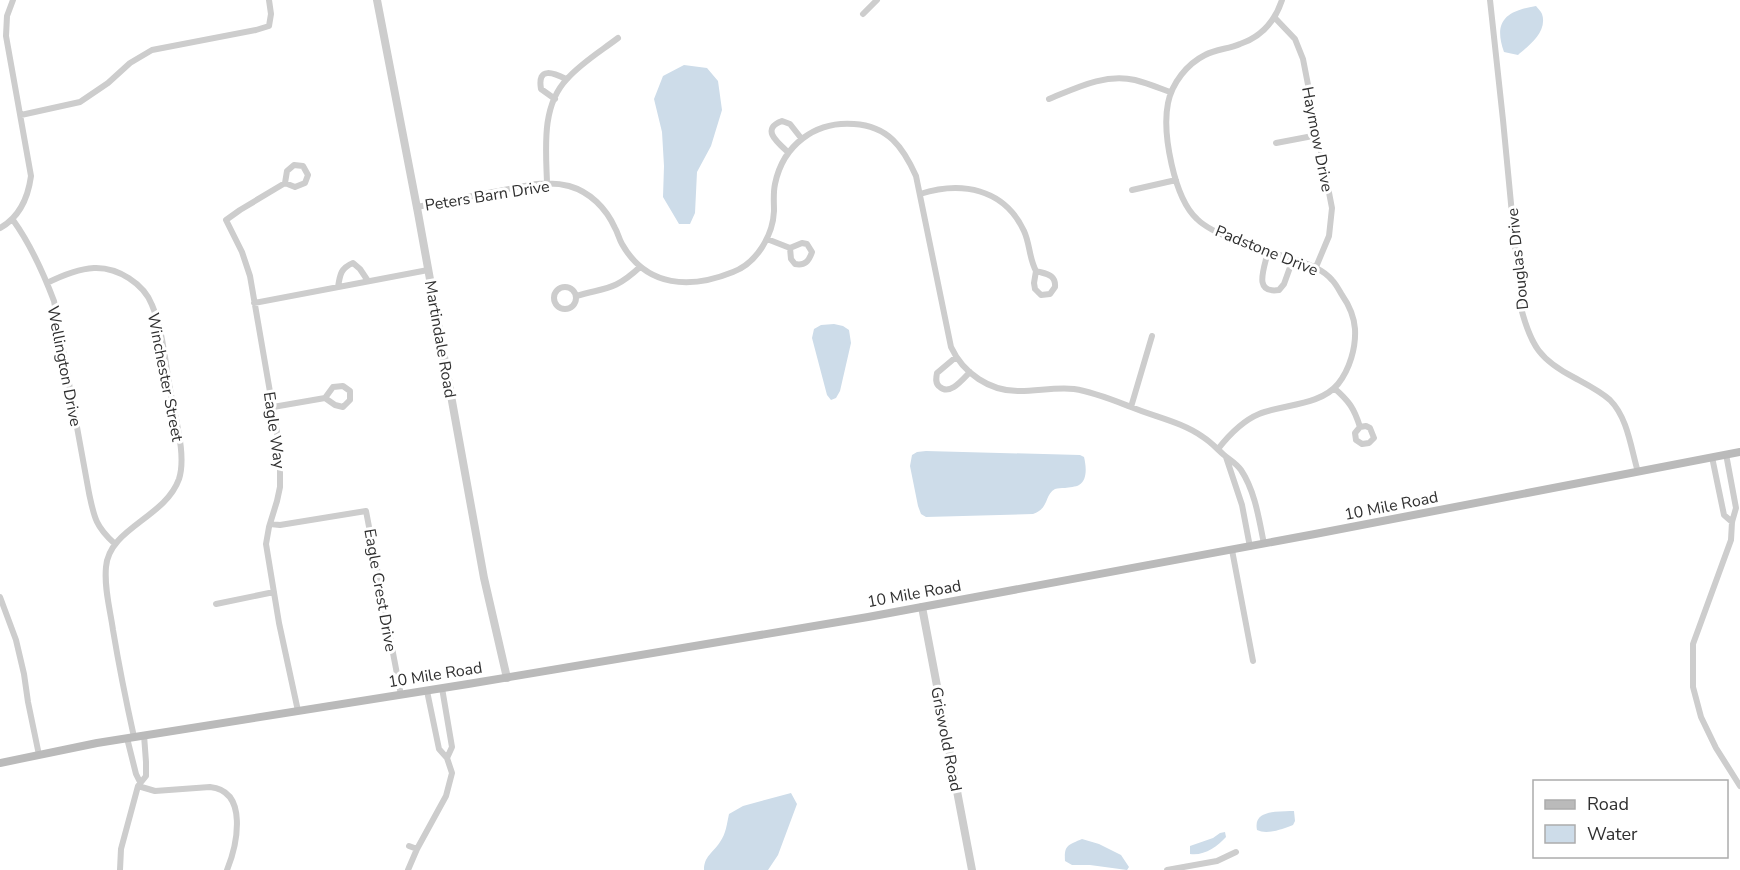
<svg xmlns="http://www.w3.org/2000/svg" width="1740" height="870" font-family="'Nunito Sans',sans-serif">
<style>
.water{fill:#cddce9}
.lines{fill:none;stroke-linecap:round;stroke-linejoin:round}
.minor{stroke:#cdcdcd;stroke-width:6}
.tertiary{stroke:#cdcdcd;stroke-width:8}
.secondary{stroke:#bababa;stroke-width:8}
.labels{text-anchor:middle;stroke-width:6;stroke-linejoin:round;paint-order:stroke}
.street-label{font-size:16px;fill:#303030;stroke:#fff}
</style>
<rect width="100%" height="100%" fill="#fff"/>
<path class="water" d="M1536,6c2,3 5,5 6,8 6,18 -14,32 -24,41l-14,-3c-11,-31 2,-41 32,-46z
M684,65l23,3 11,13 4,29 -11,36 -14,26 -2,41 -5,11h-11l-16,-27 1,-31 -2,-34 -8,-33 9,-23z
M834,324l9,2 6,4 2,13 -11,48 -4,7 -5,2 -4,-5 -15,-57 2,-9 7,-4z
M926,451l154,4 4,2c2,8 4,23 -5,28 -3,2 -10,2 -14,3 -4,0 -7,0 -10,1 -11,6 -5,19 -22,25l-107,3 -5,-3 -3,-8 -8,-40 2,-11 5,-3z
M791,793l6,11 -19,51 -10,15h-64c0,-14 9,-17 16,-28 6,-8 7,-19 9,-28l14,-8z
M1290,811h4l1,10 -2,4c-10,4 -26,10 -36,5 -4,-20 19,-18 33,-19z
M1225,832l1,5c-9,10 -22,19 -36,17v-8l23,-8 7,-5z
M1082,839l17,5 22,11 8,12 -2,3 -37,-5h-18l-7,-4c-1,-16 3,-16 17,-22z"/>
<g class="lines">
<path class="minor" d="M1490,0l13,120 18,188c10,38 19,52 54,70 11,6 25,13 35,22 18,18 21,49 28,72
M863,14l14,-14
M1275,18l20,21 8,20 29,149 -3,28 -13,31
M555,99l-14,-10c-4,-23 13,-16 25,-10
M1049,99c27,-11 56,-26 86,-19 12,3 24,8 35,12
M21,115l59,-13 28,-19 22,-20 22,-13 104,-20 13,-4 2,-12 -2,-14
M1276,143l42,-8
M788,152c-10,-9 -28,-23 -6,-31l8,3 11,14
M285,183l2,-12 7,-6 9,1 5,9 -3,8 -10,4 -10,-4 -45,27 -14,10 16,32 8,24 30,174v37l-3,14 -8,26 -3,17 13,79 19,88
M547,183c-1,-34 -6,-77 20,-104 14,-16 34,-28 51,-41
M1132,190l44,-10
M920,194c41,-13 84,-6 104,37 6,13 5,27 12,40
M417,207c25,-5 51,-10 76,-15 25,-4 51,-13 76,-6 21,6 37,22 46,42 3,5 4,11 7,16 25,44 69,45 111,28 24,-9 40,-37 41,-61 0,-9 -1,-18 1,-27 8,-39 40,-63 79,-60 34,2 49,23 62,52l35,171c12,26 39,45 69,44 18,0 36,-4 54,-2 20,3 39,11 57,18 24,10 51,15 72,30 8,5 14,12 21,18 6,5 12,8 17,15 14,21 18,49 23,74
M13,220c18,25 30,52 41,81l35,192c5,23 6,33 25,50
M0,228c20,-11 28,-30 31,-52l-25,-140 1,-20 6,-16
M767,239l23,9 12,-5 5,1 5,8c-3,9 -7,14 -17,12l-4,-5 -1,-11
M1268,251c-3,16 -16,43 11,39l5,-6 9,-25
M1036,271c10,3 20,3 19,16l-5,7 -9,1 -6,-6 -1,-6z
M47,283c14,-7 31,-14 47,-15 24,-1 50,16 58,37 11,26 13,56 18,84 4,26 17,65 9,90 -14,39 -70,49 -73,88 -2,21 4,42 7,63 6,36 13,71 21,107
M338,287c2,-13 3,-19 15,-24l7,6 8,12
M554 298a11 11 0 1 1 22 0a11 11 0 1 1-22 0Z
M576,296c31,-9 38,-5 64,-29
M254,303l174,-33
M956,357l-19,16c-1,5 -2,11 3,14 10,9 23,-8 30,-15
M1334,388c15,13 20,20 26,39l-5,6 1,7 6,4 7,-1 5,-5 -4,-10 -4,-2 -6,1
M273,407l52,-9 8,-11 10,-1 7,5v9l-7,7 -8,-2 -10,-7
M1131,407l21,-71
M1218,449c11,-14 24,-28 41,-35 24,-10 61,-8 79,-30 12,-15 18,-37 17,-55 -1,-13 -6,-24 -13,-34 -3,-5 -6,-11 -10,-15 -10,-12 -25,-16 -39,-21 -26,-8 -78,-22 -96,-40 -23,-21 -35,-86 -29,-116 4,-20 19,-39 37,-48 11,-6 24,-6 35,-11 21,-7 35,-23 42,-44
M1726,454l10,54 -4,14 -1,18 -38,104v43l8,30 15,31 24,38
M1226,457l16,48 8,42
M1712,457l12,58 8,7
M270,524l10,1 86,-14 35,184
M1232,550l21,111
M0,597l16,43 8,34 4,28 11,53
M216,604l58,-12
M442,688l10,59 -5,11
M127,738l9,36 4,8
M138,786l17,5 55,-4c39,4 27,58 17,83
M409,846l8,3
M120,870l1,-21 17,-63 8,-10v-14l-2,-27
M408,870l9,-21 29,-53 6,-23 -5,-15 -8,-9 -12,-58
M1167,870l50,-9 19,-9"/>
<path class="tertiary" d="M377,0l41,213 66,365 23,100
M922,607l50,263"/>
<path class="secondary" d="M0,763l97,-20 371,-59 400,-67 447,-83 425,-82"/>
</g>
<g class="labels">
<g class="street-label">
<text transform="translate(1318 139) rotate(79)" y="6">Haymow Drive</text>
<text transform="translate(487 195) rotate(-9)" y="6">Peters Barn Drive</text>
<text transform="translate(1267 250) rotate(22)" y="6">Padstone Drive</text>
<text transform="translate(1517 259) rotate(-96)" y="6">Douglas Drive</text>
<text transform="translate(441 339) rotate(80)" y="6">Martindale Road</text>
<text transform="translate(65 366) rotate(79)" y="6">Wellington Drive</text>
<text transform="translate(166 377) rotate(79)" y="6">Winchester Street</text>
<text transform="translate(275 430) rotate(82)" y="6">Eagle Way</text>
<text transform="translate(1391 505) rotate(-11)" y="6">10 Mile Road</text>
<text transform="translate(381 590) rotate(80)" y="6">Eagle Crest Drive</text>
<text transform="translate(914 593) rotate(-10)" y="6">10 Mile Road</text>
<text transform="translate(435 674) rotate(-9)" y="6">10 Mile Road</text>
<text transform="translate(947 739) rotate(79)" y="6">Griswold Road</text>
</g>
</g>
<rect x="1533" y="780" width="195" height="78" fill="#ffffff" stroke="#acacac" stroke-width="1.5"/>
<rect x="1545" y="800" width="30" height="9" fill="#bababa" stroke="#acacac" stroke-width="1.5"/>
<text x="1587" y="810" font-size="18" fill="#303030">Road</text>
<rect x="1545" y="825" width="30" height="18" fill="#cddce9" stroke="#acacac" stroke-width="1.5"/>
<text x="1587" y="840" font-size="18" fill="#303030">Water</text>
</svg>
